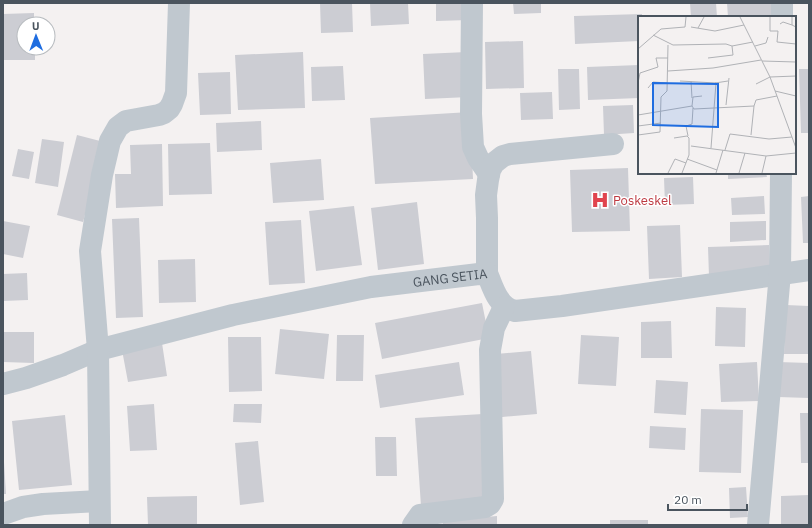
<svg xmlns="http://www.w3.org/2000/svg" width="812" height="528" font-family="'IBM Plex Sans',sans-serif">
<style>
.building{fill:#cccdd3}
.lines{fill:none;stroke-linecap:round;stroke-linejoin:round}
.minor{stroke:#c0c8cf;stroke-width:22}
.labels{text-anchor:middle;stroke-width:3;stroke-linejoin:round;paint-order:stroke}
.health-label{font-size:13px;fill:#be3a42;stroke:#fff;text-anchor:start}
.street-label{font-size:13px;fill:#4a545e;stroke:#fff}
.inset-road{fill:none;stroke:#b0b2b6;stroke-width:1}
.view{fill:#1f6de0;fill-opacity:0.15;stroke:#1f6de0;stroke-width:2}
.inset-edge{fill:none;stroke:#4a545e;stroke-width:2}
</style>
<rect width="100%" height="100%" fill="#f4f1f1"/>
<path class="building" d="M320,3h32l1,29 -32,1z
M370,3h38l1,21 -38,2z
M436,3h32l1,17 -33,1z
M513,3h28v10l-27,1z
M690,3h26l1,14h-26z
M727,3h47v14h-46z
M34,13v11h-10v24h11v12h-32v-46z
M642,14v3h-3v24l-64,3 -1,-28z
M523,41l1,47 -38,1 -1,-47z
M303,52l2,56 -67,2 -3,-55z
M467,52l2,45 -44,2 -2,-45z
M639,65v33l-51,2 -1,-33z
M343,66l2,34 -33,1 -1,-34z
M558,69h21l1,40 -21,1z
M799,69h10v64h-8z
M230,72l1,42 -31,1 -2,-42z
M552,92l1,27 -32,1 -1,-27z
M633,105l1,28 -30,2 -1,-29z
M470,112l3,67 -98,5 -5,-66z
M261,121l1,29 -45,2 -1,-29z
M77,135l27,7 -21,80 -26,-7z
M42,139l22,3 -6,45 -23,-4z
M210,143l2,51 -43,1 -1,-51z
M162,144l1,62 -47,2 -1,-34h16l-1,-29z
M18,149l16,3 -5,27 -17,-3z
M321,159l3,41 -51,3 -3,-40z
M628,168l2,63 -58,1 -2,-62z
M728,173h38l1,4 -39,2z
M693,177l1,27 -29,1 -1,-27z
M764,196l1,18 -33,1 -1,-17z
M809,196v47h-6l-2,-46z
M417,202l7,62 -46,6 -7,-62z
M354,206l8,59 -46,6 -7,-60z
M139,218l4,99 -27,1 -4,-99z
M301,220l4,63 -36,2 -4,-63z
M3,221l27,5 -7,32 -20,-4z
M766,221v19l-36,2v-20z
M680,225l2,52 -33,2 -2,-53z
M769,245l1,28 -61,3 -1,-29z
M195,259l1,43 -37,1 -1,-43z
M27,273l1,27 -25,1v-27z
M482,303l7,35 -107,21 -7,-36z
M786,305l23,1v48h-25z
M716,307l30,1 -1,39 -30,-1z
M671,321l1,37h-31v-36z
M280,329l49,5 -5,45 -49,-5z
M3,332h31v31l-31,-1z
M337,335h27l-1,46h-27z
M581,335l38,2 -3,49 -38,-2z
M228,337h33l1,54 -33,1z
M162,343l5,33 -39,6 -6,-32z
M531,351l6,63 -35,3 -6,-63z
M459,362l5,33 -84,13 -5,-33z
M757,362l2,39 -38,1 -2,-38z
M778,362l31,1v35l-31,-1z
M656,380l32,2 -2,33 -32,-2z
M154,404l3,46 -27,1 -3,-45z
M234,404h28l-1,19 -28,-1z
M701,409l42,1 -2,63 -42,-1z
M800,413h9v50h-8z
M483,414l6,87 -68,5 -6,-88z
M65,415l7,70 -53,5 -7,-69z
M650,426l36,2 -1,22 -36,-2z
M375,437h21l1,39h-21z
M258,441l6,61 -24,3 -5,-62z
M3,462h1l2,32h-3z
M746,487l2,30 -18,1 -1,-30z
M809,495v30h-28v-29z
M197,496v29h-49l-1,-28z
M497,516v9h-54v-4z
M610,520h38v5h-38z"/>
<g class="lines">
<g class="minor">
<path d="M472,3l-1,111 2,33 5,11 11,16"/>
<path d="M782,17v-14"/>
<path d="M487,273v-55l-1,-23 2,-15 2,-10 4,-7 9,-7 7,-2 103,-10"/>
<path id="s1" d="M3,384l23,-6 37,-13 35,-15 135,-35 138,-28 116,-14c6,15 11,34 28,38l47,-5 247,-36"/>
<path d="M3,514l20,-7 20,-3 56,-3"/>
<path d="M100,525l-2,-175 -8,-99 12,-76 8,-34 8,-14 8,-6 33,-6 5,-2 5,-4 3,-5 4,-11 3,-90"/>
<path d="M413,525l7,-10 65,-8 5,-3 3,-5 -3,-149 4,-22 10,-21"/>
<path d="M758,525l22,-252 1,-100"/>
</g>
</g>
<defs>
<g id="hospital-bare" transform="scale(1.38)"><path d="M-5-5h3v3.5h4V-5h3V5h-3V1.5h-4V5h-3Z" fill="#e0444e" stroke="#fff" stroke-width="2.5" paint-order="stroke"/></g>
</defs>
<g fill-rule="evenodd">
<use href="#hospital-bare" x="600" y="200"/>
</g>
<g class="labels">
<g class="health-label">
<text x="613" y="205">Poskeskel</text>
</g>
<g class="street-label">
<text dy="5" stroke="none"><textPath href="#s1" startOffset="461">GANG SETIA</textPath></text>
</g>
</g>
<g transform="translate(638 16)">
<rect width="158" height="158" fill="#f4f1f1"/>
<path class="inset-road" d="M102,1l30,60 26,71M132,1v14h8l-1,11 19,2M154,1v8l4,2M142,8l3,-2 9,3M53,11l24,4 29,-6M60,12l6,-11M15,19l20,10 53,-1 6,2 21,-4M117,30l11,-3 2,-6M0,33l23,-20 24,-2 1,-10M70,42l25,-3 -1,-9M124,45l34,1M30,55l45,-3 48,-8M42,65l36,2 -5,65M53,65l1,17M0,67l2,-10 18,-6 -2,-9h12M77,67l13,-2M118,68l14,-7 26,-1M10,72l5,-6 15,1M137,75l21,5M88,89l3,-27M54,90l1,-9 9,-1M0,99l54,-9 2,3 60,-3 2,-6 21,-4M0,110l23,-3M0,119l22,-3 1,-35 6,-6 1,-46M113,119l3,-29M50,120l-2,-10 6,-2 1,-16M36,122l13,-2 2,2v17l-7,18M53,130l75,10 30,-3M87,134l5,-16 39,5 23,-2M49,143l30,11M30,157l7,-14 11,4M78,157l7,-23M101,157l6,-20M124,157l4,-17"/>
<path class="view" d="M15,67l65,1v43l-65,-2z"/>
<rect width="158" height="158" class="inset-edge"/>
</g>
<rect width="812" height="528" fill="none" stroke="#4a545e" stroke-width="8"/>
<g transform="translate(36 36) rotate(359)"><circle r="19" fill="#ffffff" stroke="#b7bbbf"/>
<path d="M0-3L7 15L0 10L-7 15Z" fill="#1f6de0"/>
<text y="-6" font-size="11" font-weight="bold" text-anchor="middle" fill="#4a545e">U</text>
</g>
<path d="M668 504v6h79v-6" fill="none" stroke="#4a545e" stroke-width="2"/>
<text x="674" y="504" font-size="12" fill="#4a545e" stroke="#ffffff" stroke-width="3" paint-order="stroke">20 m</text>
</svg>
